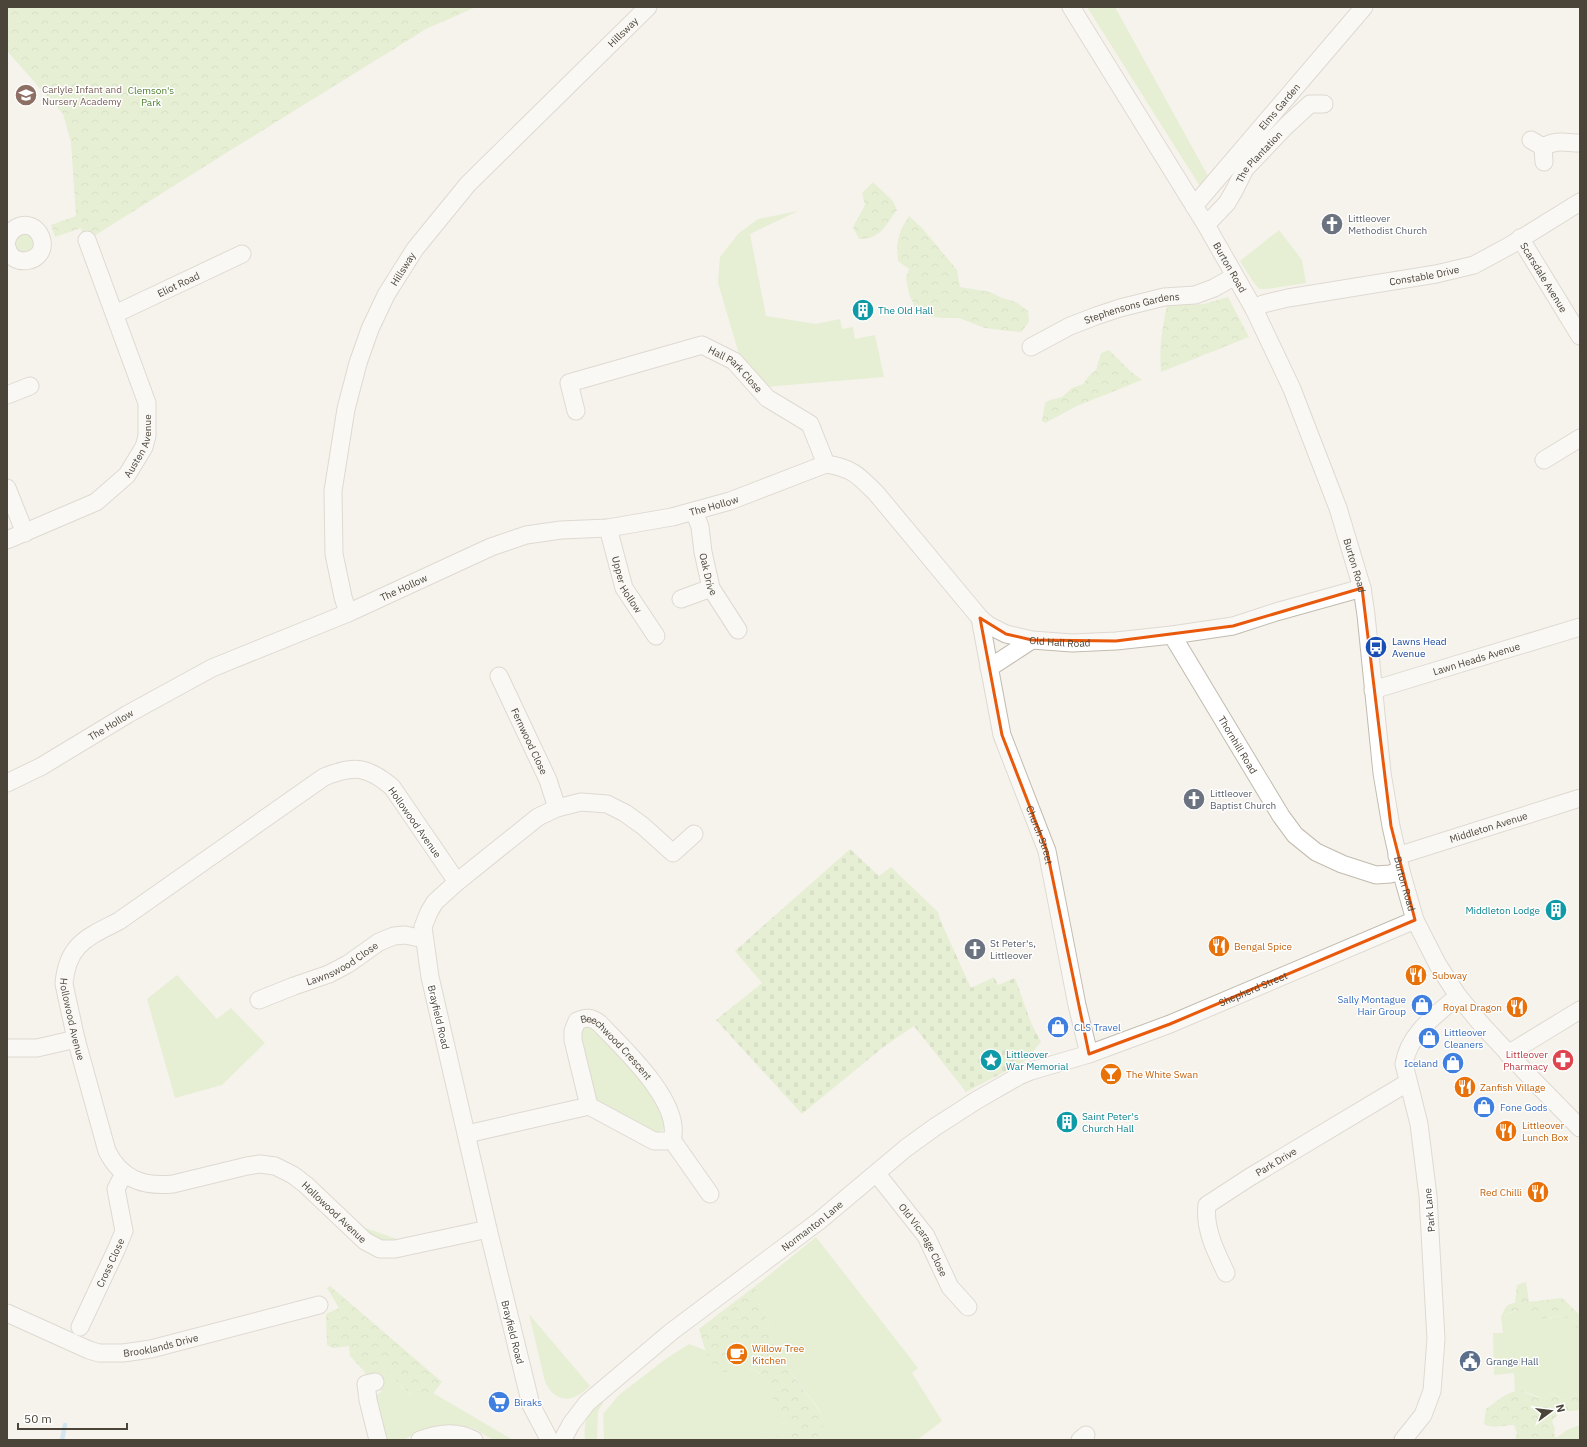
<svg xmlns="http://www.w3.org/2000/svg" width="1587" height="1447" font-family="'IBM Plex Sans',sans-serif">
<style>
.grass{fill:#d2eab5}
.forest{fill:url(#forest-crowns)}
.cemetery{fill:url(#cemetery-stones)}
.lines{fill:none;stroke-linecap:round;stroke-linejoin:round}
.stream{stroke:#a9d4f2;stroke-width:4.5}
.minor-casing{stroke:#c2bbae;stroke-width:19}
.minor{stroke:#fff;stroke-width:17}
.marked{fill:none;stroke:#e8590c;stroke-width:3;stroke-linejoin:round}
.labels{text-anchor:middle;stroke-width:3;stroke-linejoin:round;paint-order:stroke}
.street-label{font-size:10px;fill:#4b4439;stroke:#fff}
.education-label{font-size:10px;fill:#785e54;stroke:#fff;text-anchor:start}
.park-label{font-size:10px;fill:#4a7f2a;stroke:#fff}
.worship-label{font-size:10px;fill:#5b616d;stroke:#fff;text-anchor:start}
.culture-label{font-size:10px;fill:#0d838f;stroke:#fff;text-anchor:start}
.transit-label{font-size:10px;fill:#164399;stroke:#fff;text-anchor:start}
.food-label{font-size:10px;fill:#c56008;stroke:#fff;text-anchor:start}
.shop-label{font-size:10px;fill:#366cbe;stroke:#fff;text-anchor:start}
.health-label{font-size:10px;fill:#be3a42;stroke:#fff;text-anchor:end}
.service-label{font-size:10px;fill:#4e5e75;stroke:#fff;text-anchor:start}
</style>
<defs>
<pattern id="forest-crowns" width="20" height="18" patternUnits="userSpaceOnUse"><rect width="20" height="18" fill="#d2eab5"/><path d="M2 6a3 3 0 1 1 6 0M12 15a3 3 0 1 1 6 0" fill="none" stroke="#b6ca9c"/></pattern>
<pattern id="cemetery-stones" width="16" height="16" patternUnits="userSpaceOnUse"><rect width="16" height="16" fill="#d2eab5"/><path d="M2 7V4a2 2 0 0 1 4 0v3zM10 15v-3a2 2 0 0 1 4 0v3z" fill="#b6ca9c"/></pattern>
</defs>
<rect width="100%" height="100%" fill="#f6f3ec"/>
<path class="grass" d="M1087,7h28l93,169 -7,12z
M798,211l-48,23 16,82 50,8 24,-5 2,10 11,-2 2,12 20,-4 9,42 -119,10 -24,-26 -23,-78 2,-26 19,-24 19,-14z
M1279,230l23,30 4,23 -39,6h-8l-5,-6 -14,-22z
M29,232l8,10 -7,13 -15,-4v-15z
M177,975l40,44 14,-11 34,35 -43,42 -47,13 -28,-99z
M583,1026h12l37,37 34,52 -2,14 -7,4h-4l-57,-27 -18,-76z
M357,1225l40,14v2l-19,-1z
M816,1237l102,131 -6,5 30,48 -25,19h-103l4,-3 3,-25 -45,-59 -8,-32 -9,-18 -10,-4 14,-19z
M1517,1310l6,4 26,4 11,-2 15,5v5l5,4v62l-13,8 -16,-7 -2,6c-11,-1 -26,-10 -34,-8l-1,-18 -20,2 -1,-42h10l-2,-16z
M529,1314l61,72c-16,16 -33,19 -45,-4z
M689,1344l16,6 6,10 18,12c19,-7 36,-2 42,18 4,11 4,22 9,33l9,1 -1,6 -9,5 -17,5h-158l-1,-26 16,-19 48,-37z
M377,1363c17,10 35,48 56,30l80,47h-20l-20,-12 -22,-3 -17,2 -32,13h-12l-4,-2 -11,-41 6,-5 -3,-19 -12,2 -2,-4 1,-4z
M612,1388l-14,23 -1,29h-12c-3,-26 10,-35 27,-52z
M1580,1425v15h-19l-5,-2 11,-8z"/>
<path class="forest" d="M7,7h469l-50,22 -200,124 -143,90 -2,-15 -26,9 -4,-12 25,-9 -5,-74 -8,-28 -56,-63z
M873,182l20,19 4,9c-12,16 -16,29 -38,29l-6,-12 12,-22 -3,-12z
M909,216l13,12 35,42 3,17 30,5 12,6 14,4 12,9 1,11 -8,10 -12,-1 -24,-3 -26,-10h-18l-23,-4 -9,-20 -3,-16 3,-9 -11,-8c-2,-21 0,-28 11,-45z
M1228,297l21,40 -88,35c-2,-26 1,-41 6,-67l11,-3 11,3 15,-1z
M1109,350l20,20 13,10 -65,26 -32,17 -3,-2 3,-18 5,-3 12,-3 10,-9 11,-4 6,-8 7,-6 5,-17z
M763,1280l-13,19 9,4 9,18 8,32 45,60c3,12 3,19 -7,27h-52l17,-5 9,-5v-6l-8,-1c-8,-15 -5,-36 -18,-48 -15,-15 -33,5 -46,-7 -10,-9 -13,-27 -17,-39z
M1526,1282l3,20 33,-4 18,17v15l-5,-4v-5l-15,-5 -23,3 -14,-5 -7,-4 -15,7c4,-8 4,-13 14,-14l2,-18z
M330,1286l112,96c-4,5 -9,13 -15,16 -15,7 -37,-28 -50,-34l-12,3 -1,4 -14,-15 -1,-10 -16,2 -6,-3 -1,-31 13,-6 -12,-20z
M1521,1390c8,5 18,8 28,9l1,-6 17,7 13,-8v18l-20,2 -8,9 3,8 -1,4 2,5 5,2h-46l2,-7 -3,-8c-11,0 -20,4 -30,-1l2,-15c11,-8 20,-17 35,-19z"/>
<path class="cemetery" d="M850,849l29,27 12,-9 47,45 3,10 30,66 23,-11 4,8 17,-7 16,45 10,19 -16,19 -59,31 -52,-66 -32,22 -80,66 -86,-94 46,-37 -27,-32z"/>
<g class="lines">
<path class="stream" d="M62,1440l3,-15"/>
<g class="minor-casing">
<g id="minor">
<path id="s1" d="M1071,7l135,218 48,84 38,80 46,119 24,80 4,27 16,158 9,53 10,45 14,49 23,45 20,31 24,29 51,55 47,48"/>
<path d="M1531,140l12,7 1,15"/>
<path d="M1543,147c14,-8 22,-4 37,-4"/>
<path id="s2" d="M1194,206l170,-199"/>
<path id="s3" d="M1206,225l21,-22 7,-12 11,-22 41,-43 24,-22h14"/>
<path id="s4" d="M1520,238l60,98"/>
<path d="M7,240c3,-11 15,-19 27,-12 4,3 7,7 8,13 4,22 -31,28 -35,6"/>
<path id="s5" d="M1254,309l9,-5 25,-6 148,-24 38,-9 35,-19 71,-44"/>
<path id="s6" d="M115,314l127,-60"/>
<path id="s7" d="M1031,347l39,-21 26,-10 24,-8 44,-11 31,-2 19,-7 21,-12"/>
<path d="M7,395l23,-9"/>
<path id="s8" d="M576,411l-7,-28 133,-38 32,16 33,37 43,26 16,40"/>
<path d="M1544,460l36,-22"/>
<path d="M7,488l18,45"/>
<path id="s9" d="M694,511l6,16 3,25 8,36 27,42"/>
<path id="s10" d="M608,528l16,60 32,48"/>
<path id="s11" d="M7,540l89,-38 31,-27 17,-28 3,-11v-33l-60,-163"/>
<path d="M681,599l30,-11"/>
<path id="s12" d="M348,613l-5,-16 -9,-43 -1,-63 13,-82 12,-46 12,-34 16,-34 29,-46 53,-65 180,-177"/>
<path id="s13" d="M980,618l22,117 45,116 30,154 12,49"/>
<path id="s14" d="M1172,635l109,181 14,19 21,17 26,12 34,11 14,-1 11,-3"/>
<path d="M989,668l43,-28"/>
<path id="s15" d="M499,676l49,104 9,28"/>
<path id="s16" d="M1373,690l207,-63"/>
<path id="s17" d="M7,783l35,-17 86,-52 84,-46 136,-55 143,-66 35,-12 35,-5 47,-2 64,-11 58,-16 96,-37c26,4 32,11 50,29l104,125 8,7 18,9 26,6 40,3 44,-2 56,-6 61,-9 43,-14 86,-24"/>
<path id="s18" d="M1397,856l183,-58"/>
<path id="s19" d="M457,882l-65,-95c-25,-21 -38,-22 -68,-10l-205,144c-31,16 -52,23 -55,63l12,55 31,112c14,28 36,36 66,33l74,-18 13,-2 15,2 18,9 13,10 59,56 15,8h15l93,-20"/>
<path id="s20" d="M259,1000l35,-14 35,-12 19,-10 31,-22 15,-6 11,-1 19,4"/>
<path d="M7,1048h30l39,-9"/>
<path d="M1508,1054l72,-44"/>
<path id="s21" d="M467,1134l122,-28 -16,-66v-9l4,-10c9,-4 14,-4 22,2 24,25 84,80 73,117l-7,1h-11l-65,-35"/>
<path d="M672,1140l38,54"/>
<path id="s22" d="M877,1174l49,62 24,51 18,20"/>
<path id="s23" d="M1226,1273c-10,-21 -22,-44 -19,-68l43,-28 157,-94"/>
<path id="s24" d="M7,1313l82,37 10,3h24l28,-4 168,-44"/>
<path id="s25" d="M80,1327l37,-79 7,-17 -8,-42 8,-16"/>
<path d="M375,1382l-9,2 2,16 10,40"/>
<path d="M548,1437l-17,-32 -43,-176 -58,-252 -7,-50 6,-15 6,-10 22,-20 81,-65 19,-9 24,-6 26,2 18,9 18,13 30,27 21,-19"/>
<path id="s26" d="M563,1439l8,-15 16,-21 84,-71 148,-111 87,-73 29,-21 42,-27 42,-24 12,-5 58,-17 81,-30 245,-104"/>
<path d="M420,1440c18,-7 37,-10 54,0"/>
<path d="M1080,1440l6,-5"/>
<path d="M1403,1440l20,-25 9,-24 4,-52 -8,-143 -9,-72 -15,-60c5,-31 32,-49 54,-68"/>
</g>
</g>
<use href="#minor" class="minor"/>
</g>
<path d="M0 0H1587V1447H0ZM1362,588l29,238 24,94 -245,104 -81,30 -42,-203 -45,-116 -22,-117 26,16 26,6 84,1 117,-15z" fill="#f6f3ec" fill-opacity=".55" fill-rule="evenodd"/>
<path class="marked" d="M1362,588l29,238 24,94 -245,104 -81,30 -42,-203 -45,-116 -22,-117 26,16 26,6 84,1 117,-15z"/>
<defs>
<g id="school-disc" transform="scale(1.15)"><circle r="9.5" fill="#8d6e63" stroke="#fff"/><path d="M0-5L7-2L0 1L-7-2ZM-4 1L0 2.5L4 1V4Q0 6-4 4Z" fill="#fff"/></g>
<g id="church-disc" transform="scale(1.15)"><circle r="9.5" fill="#6b7280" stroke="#fff"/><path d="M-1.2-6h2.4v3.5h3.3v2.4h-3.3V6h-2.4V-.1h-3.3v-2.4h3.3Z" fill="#fff"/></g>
<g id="building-disc" transform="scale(1.15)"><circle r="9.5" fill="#0f9aa8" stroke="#fff"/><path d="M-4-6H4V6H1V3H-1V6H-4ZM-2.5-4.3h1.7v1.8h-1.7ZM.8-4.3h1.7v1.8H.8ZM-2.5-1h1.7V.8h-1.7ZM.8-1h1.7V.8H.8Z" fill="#fff"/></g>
<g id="bus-disc" transform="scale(1.15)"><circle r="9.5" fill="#1a4fb4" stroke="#fff"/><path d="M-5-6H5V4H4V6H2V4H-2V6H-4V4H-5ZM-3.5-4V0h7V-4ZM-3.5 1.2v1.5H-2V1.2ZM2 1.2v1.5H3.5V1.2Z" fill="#fff"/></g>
<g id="restaurant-disc" transform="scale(1.15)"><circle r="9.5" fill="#e8710a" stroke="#fff"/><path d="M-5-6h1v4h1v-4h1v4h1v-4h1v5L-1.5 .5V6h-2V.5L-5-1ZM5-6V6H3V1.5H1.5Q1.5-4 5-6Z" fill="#fff"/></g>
<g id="shop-disc" transform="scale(1.15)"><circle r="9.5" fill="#3f7fe0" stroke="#fff"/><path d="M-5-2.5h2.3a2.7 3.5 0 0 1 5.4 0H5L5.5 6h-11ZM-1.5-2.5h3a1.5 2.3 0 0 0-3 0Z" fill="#fff"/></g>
<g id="sight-disc" transform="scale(1.15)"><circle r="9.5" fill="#0f9aa8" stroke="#fff"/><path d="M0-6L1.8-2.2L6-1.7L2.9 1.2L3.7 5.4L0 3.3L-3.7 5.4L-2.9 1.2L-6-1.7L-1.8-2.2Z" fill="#fff"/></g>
<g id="pharmacy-disc" transform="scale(1.15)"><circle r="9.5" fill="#e0444e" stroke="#fff"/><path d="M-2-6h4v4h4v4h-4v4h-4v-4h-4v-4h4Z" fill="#fff"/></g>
<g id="bar-disc" transform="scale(1.15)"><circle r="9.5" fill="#e8710a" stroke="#fff"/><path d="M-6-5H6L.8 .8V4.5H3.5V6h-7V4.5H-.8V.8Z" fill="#fff"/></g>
<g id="cafe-disc" transform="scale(1.15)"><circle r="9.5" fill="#e8710a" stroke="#fff"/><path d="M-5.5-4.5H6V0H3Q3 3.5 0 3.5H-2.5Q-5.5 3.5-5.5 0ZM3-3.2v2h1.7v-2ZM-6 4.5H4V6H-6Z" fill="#fff"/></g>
<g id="civic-disc" transform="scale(1.15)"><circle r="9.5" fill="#5c6f8a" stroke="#fff"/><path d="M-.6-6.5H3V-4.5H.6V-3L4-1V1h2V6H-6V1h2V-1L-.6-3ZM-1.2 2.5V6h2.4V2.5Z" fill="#fff"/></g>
<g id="supermarket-disc" transform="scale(1.15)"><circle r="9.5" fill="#3f7fe0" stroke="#fff"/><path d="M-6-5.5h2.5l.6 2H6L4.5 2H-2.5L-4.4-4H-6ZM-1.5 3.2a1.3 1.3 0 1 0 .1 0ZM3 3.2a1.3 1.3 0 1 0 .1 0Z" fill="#fff"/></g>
</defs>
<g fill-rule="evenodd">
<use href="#school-disc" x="26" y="95"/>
<use href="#church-disc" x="1332" y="224"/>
<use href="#building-disc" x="863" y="310"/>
<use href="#bus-disc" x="1376" y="647"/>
<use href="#church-disc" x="1194" y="799"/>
<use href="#building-disc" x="1556" y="910"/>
<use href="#restaurant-disc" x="1219" y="946"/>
<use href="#church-disc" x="975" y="949"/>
<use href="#restaurant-disc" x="1416" y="975"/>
<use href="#shop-disc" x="1422" y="1005"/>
<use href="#restaurant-disc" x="1517" y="1007"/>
<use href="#shop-disc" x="1058" y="1027"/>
<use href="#shop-disc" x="1429" y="1038"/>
<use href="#sight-disc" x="991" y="1060"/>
<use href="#pharmacy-disc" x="1563" y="1060"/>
<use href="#shop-disc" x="1453" y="1063"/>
<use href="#bar-disc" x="1111" y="1074"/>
<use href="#restaurant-disc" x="1465" y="1087"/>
<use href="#shop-disc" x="1484" y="1107"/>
<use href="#building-disc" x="1067" y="1122"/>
<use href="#restaurant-disc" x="1506" y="1131"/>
<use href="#restaurant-disc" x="1538" y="1192"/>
<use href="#cafe-disc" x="737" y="1354"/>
<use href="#civic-disc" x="1470" y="1361"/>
<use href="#supermarket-disc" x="499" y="1402"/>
</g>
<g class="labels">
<g class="street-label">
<text dy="4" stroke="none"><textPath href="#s12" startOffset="683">Hillsway</textPath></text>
<text dy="4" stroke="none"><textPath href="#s2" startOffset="131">Elms Garden</textPath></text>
<text dy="4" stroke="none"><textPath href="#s3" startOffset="87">The Plantation</textPath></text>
<text dy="4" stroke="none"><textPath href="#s1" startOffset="305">Burton Road</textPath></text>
<text dy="4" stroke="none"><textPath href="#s12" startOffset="359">Hillsway</textPath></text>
<text dy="4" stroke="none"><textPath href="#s5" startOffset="174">Constable Drive</textPath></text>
<text dy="4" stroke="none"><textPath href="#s4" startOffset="46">Scarsdale Avenue</textPath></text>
<text dy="4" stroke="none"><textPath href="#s6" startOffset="70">Eliot Road</textPath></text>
<text dy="4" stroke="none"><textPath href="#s7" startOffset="109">Stephensons Gardens</textPath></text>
<text dy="4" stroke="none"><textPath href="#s8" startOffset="209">Hall Park Close</textPath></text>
<text dy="4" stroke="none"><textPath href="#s11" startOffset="170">Austen Avenue</textPath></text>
<text dy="4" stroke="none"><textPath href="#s17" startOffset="767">The Hollow</textPath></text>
<text dy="4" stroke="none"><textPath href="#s1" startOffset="629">Burton Road</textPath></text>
<text dy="4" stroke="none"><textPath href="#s9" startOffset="65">Oak Drive</textPath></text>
<text dy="4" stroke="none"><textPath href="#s10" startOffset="60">Upper Hollow</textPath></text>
<text dy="4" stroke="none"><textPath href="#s17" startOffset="443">The Hollow</textPath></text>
<text dy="4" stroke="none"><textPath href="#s17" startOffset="1194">Old Hall Road</textPath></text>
<text dy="4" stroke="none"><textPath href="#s16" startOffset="108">Lawn Heads Avenue</textPath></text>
<text dy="4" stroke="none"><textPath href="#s17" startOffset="119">The Hollow</textPath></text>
<text dy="4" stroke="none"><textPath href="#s15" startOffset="72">Fernwood Close</textPath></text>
<text dy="4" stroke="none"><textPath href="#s14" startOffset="128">Thornhill Road</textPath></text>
<text transform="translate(415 822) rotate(55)" y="4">Hollowood Avenue</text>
<text dy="4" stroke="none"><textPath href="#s18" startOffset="96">Middleton Avenue</textPath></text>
<text dy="4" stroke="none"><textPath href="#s13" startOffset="226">Church Street</textPath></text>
<text dy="4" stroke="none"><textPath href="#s1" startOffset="952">Burton Road</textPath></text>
<text dy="4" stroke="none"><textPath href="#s20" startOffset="91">Lawnswood Close</textPath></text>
<text dy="4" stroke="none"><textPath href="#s26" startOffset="836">Shepherd Street</textPath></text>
<text transform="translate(439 1017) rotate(77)" y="4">Brayfield Road</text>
<text dy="4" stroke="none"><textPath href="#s19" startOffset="565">Hollowood Avenue</textPath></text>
<text dy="4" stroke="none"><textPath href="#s21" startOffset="264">Beechwood Crescent</textPath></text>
<text dy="4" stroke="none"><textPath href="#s23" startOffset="153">Park Drive</textPath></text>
<text transform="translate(1429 1210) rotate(-95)" y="4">Park Lane</text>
<text dy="4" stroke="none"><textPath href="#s19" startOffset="961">Hollowood Avenue</textPath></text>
<text dy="4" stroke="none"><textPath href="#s26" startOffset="330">Normanton Lane</textPath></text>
<text dy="4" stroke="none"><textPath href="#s22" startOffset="81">Old Vicarage Close</textPath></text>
<text dy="4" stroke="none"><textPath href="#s25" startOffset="71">Cross Close</textPath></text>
<text transform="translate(513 1332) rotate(76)" y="4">Brayfield Road</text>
<text dy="4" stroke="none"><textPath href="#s24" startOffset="163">Brooklands Drive</textPath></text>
</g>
<g class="education-label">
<text x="42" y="93">Carlyle Infant and<tspan x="42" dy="12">Nursery Academy</tspan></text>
</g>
<g class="park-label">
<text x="151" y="94">Clemson's<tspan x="151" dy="12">Park</tspan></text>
</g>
<g class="worship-label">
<text x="1348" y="222">Littleover<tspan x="1348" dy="12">Methodist Church</tspan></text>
<text x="1210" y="797">Littleover<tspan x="1210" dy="12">Baptist Church</tspan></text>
<text x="990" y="947">St Peter's,<tspan x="990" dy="12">Littleover</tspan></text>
</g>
<g class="culture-label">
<text x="878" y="314">The Old Hall</text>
<text x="1540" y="914" text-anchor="end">Middleton Lodge</text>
<text x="1006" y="1058">Littleover<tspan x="1006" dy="12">War Memorial</tspan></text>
<text x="1082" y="1120">Saint Peter's<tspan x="1082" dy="12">Church Hall</tspan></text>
</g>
<g class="transit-label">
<text x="1392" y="645">Lawns Head<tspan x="1392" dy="12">Avenue</tspan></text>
</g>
<g class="food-label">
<text x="1234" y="950">Bengal Spice</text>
<text x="1432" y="979">Subway</text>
<text x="1502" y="1011" text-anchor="end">Royal Dragon</text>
<text x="1126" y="1078">The White Swan</text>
<text x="1480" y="1091">Zanfish Village</text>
<text x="1522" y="1129">Littleover<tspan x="1522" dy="12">Lunch Box</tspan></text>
<text x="1522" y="1196" text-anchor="end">Red Chilli</text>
<text x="752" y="1352">Willow Tree<tspan x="752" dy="12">Kitchen</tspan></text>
</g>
<g class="shop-label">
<text x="1406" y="1003" text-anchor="end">Sally Montague<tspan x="1406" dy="12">Hair Group</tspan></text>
<text x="1074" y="1031">CLS Travel</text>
<text x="1444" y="1036">Littleover<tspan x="1444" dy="12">Cleaners</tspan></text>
<text x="1438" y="1067" text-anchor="end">Iceland</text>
<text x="1500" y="1111">Fone Gods</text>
<text x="514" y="1406">Biraks</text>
</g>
<g class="health-label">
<text x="1548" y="1058">Littleover<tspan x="1548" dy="12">Pharmacy</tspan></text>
</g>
<g class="service-label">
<text x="1486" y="1365">Grange Hall</text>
</g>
</g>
<rect width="1587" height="1447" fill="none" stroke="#4b4439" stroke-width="16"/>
<g transform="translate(1551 1411) rotate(75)" stroke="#ffffff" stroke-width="3" paint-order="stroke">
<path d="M0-3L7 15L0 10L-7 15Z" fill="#4b4439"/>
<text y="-6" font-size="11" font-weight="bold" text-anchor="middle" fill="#4b4439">N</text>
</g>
<path d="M18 1423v6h109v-6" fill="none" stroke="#4b4439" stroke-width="2"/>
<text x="24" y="1423" font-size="12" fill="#4b4439" stroke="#ffffff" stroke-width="3" paint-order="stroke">50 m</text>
</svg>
